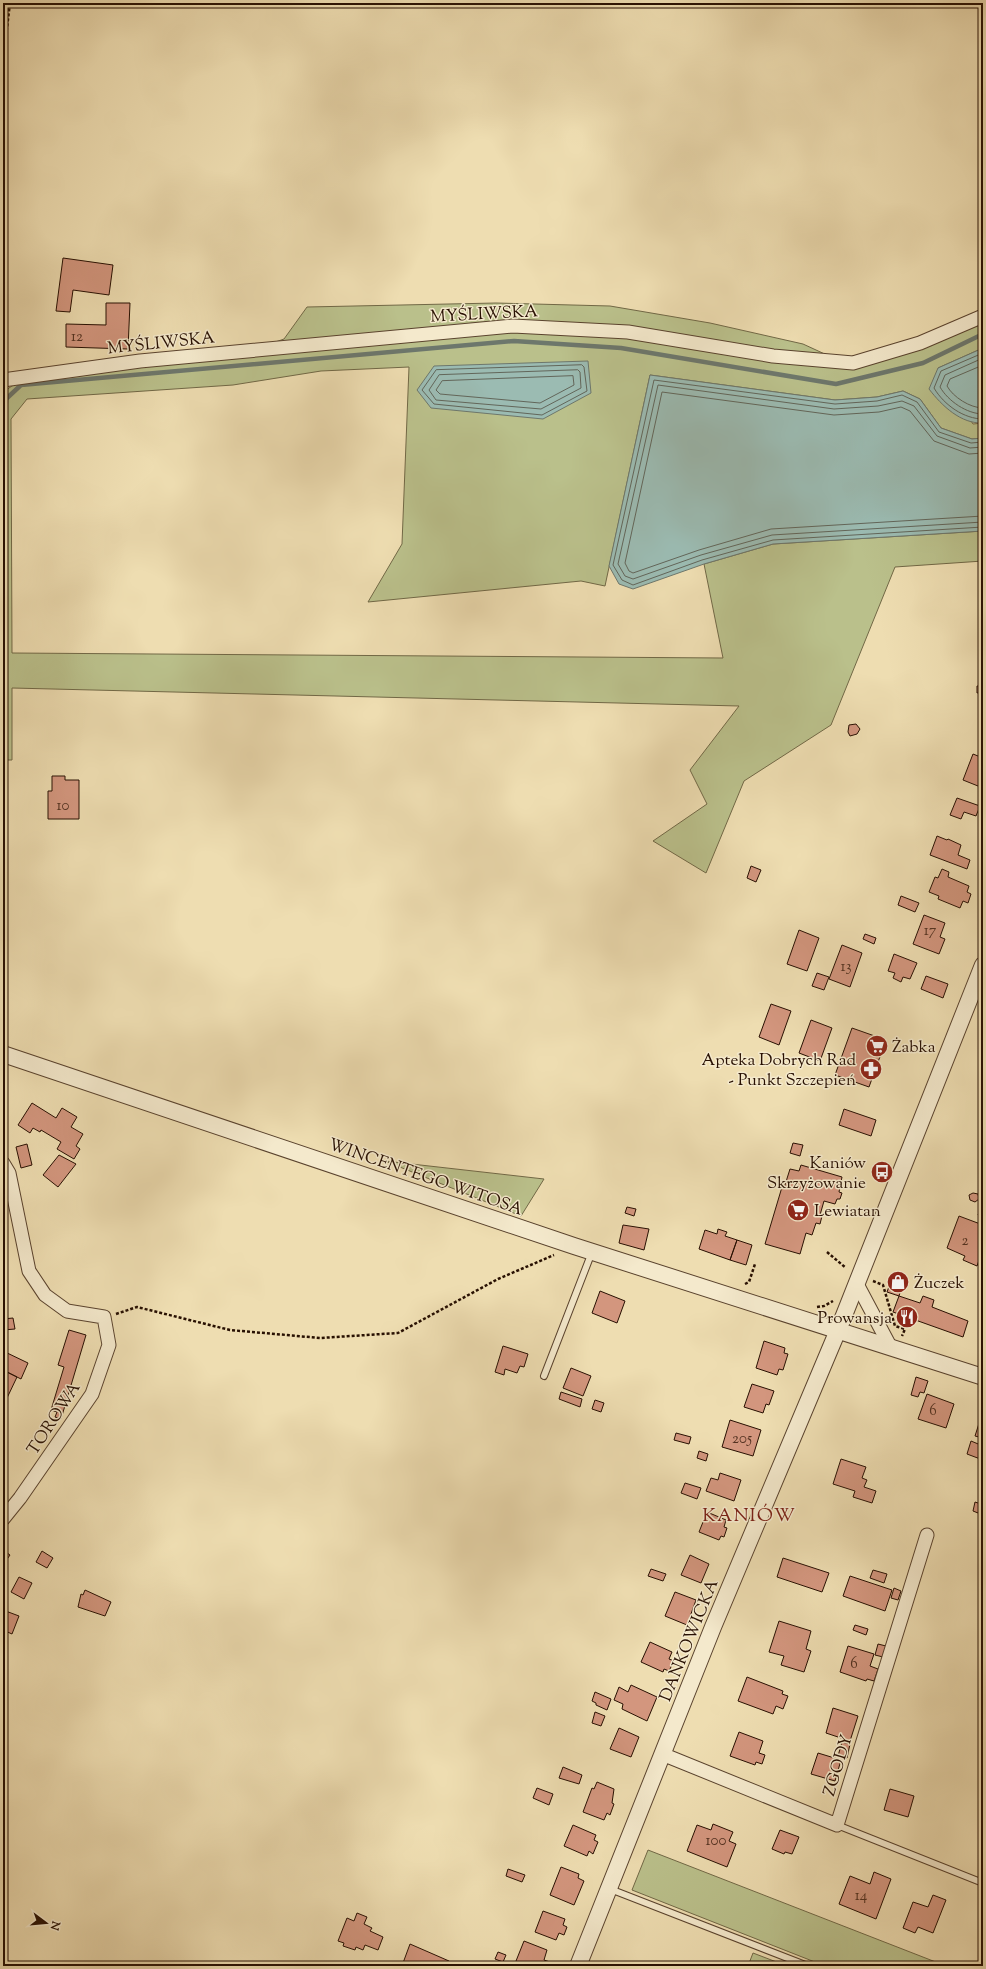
<svg xmlns="http://www.w3.org/2000/svg" width="986" height="1969" font-family="'Sorts Mill Goudy',serif">
<style>
.green{fill:#bac08b;stroke:#716846}
.water{fill:#9bbbb2;stroke:#6d776c}
.lines{fill:none;stroke-linecap:round;stroke-linejoin:round}
.shore{stroke:#62665a;stroke-width:1}
.stream{stroke:#6d776c;stroke-width:4.5}
.building{fill:#d3967e;stroke:#281002}
.service-casing{stroke:#5a432e;stroke-width:8}
.minor-casing{stroke:#5a432e;stroke-width:15}
.tertiary-casing{stroke:#5a432e;stroke-width:18}
.path{stroke:#281002;stroke-width:2.5;stroke-dasharray:3 2;stroke-linecap:butt}
.service{stroke:#f4e9cc;stroke-width:6}
.minor{stroke:#f4e9cc;stroke-width:13}
.tertiary{stroke:#f4e9cc;stroke-width:16}
.labels{text-anchor:middle;stroke-width:3;stroke-linejoin:round;paint-order:stroke}
.number-label{font-size:15px;fill:#533221}
.street-label{font-size:17px;fill:#281002;stroke:#f4e9cc}
.poi-label{font-size:17px;fill:#281002;stroke:#f4e9cc;text-anchor:start}
.quarter-label{font-size:19px;letter-spacing:1px;fill:#7a1f14;stroke:#f4e9cc}
</style>
<rect width="100%" height="100%" fill="#eeddb1"/>
<filter id="stains"><feTurbulence type="fractalNoise" baseFrequency=".005" numOctaves="4"/><feColorMatrix values="0 0 0 0 .2 0 0 0 0 .09 0 0 0 0 .02 0 0 0 .5 -.17"/></filter>
<radialGradient id="worn" r=".72"><stop offset=".6" stop-color="#630" stop-opacity="0"/><stop offset="1" stop-color="#630" stop-opacity=".3"/></radialGradient>
<path class="green" d="M496,303l114,3 100,17 93,21 50,23 68,-19 62,-25v25l-45,20 35,56 10,-1v15l-11,1 -31,-11 -21,-29 -17,-8 -26,6 -42,3 -185,-25 -45,211 -24,-5 -213,21 34,-58 7,-177 -88,4 -88,14 -206,14 -16,20 1,234 711,5 -19,-94 69,-20 210,-13v30l-88,6 -64,158 -87,56 -38,92 -53,-32 54,-37 -17,-34 49,-64 -727,-18v72h-9v-368l15,-10 122,-16 96,-10 48,-17 23,-32z
M385,1161l159,18 -23,37z
M648,1850l298,116h-121l-193,-76z
M753,1953l34,13h-39z"/>
<path class="water" d="M983,348v75c-22,1 -41,-17 -54,-34l9,-21z
M588,361l3,32 -48,26 -112,-11 -14,-18 17,-24z
M650,375l185,25 42,-3 26,-6 17,8 21,29 31,11 11,-1v93l-210,13 -69,20 -71,25 -14,-5 -10,-18z"/>
<g class="lines">
<path class="shore" d="M983,353l-42,18 -7,17c10,17 30,31 49,31
M983,358l-38,17 -5,12c8,14 27,27 43,27
M582,365l2,2 3,24 -45,24 -108,-11 -12,-14 14,-20z
M983,365l-33,14 -3,7c6,11 23,22 36,22
M578,370l2,2 1,16 -40,21 -105,-9 -7,-10 10,-15z
M573,376l1,9 -34,18 -100,-9 -4,-4 6,-9z
M983,442l-12,1 -32,-11 -22,-30 -15,-7 -25,6 -42,3 -181,-24 -41,185 9,15 11,5 69,-25 71,-20 210,-13
M983,447l-13,1 -33,-12 -23,-30 -12,-5 -24,5 -44,3 -176,-24 -40,179 7,12 8,3 68,-24 71,-20 211,-13
M983,453l-14,1 -35,-13 -24,-30 -9,-4 -22,5 -45,3 -172,-23 -37,171 4,8 4,2 66,-23 72,-21 212,-13"/>
<path class="stream" d="M3,452l3,-53 15,-14 493,-44 107,7 215,36 87,-21 60,-29
M3,782l2,31 -2,22"/>
</g>
<path class="building" d="M63,258l50,7 -4,30 -36,-5 -3,22 -14,-1z
M106,303h24l-2,46 -62,-2v-23l40,1z
M977,686h6v6l-6,1z
M856,724l4,5 -3,5 -7,2 -2,-4 1,-7z
M973,754l10,4v30l-20,-8z
M52,776h13v4h14v39h-31v-28h4z
M957,798l23,8 -4,10 -12,-4 -3,7 -11,-4z
M937,836l10,4 1,-1 13,6 -3,10 12,5 -3,9 -37,-14z
M751,866l10,4 -5,12 -9,-4z
M942,869l7,3 -1,5 21,9 -2,6 4,2 -3,9 -5,-2 -3,7 -22,-9 1,-3 -10,-4 6,-15 3,1z
M901,896l18,7 -4,9 -17,-7z
M924,915l21,8 -5,14 5,2 -6,15 -26,-10z
M799,930l20,8 -12,33 -20,-7z
M865,934l11,4 -2,6 -11,-5z
M842,945l20,8 -12,34 -21,-8z
M894,954l23,9 -7,16 -7,-2 -2,5 -8,-4 2,-5 -7,-2z
M817,973l12,4 -5,13 -12,-4z
M926,976l22,8 -5,14 -22,-9z
M771,1004l20,7 -12,34 -20,-8z
M811,1020l21,8 -12,33 -21,-8z
M852,1028l34,12 -17,47 -34,-12z
M32,1103l24,15 6,-10 15,9 -6,10 12,7 -7,12 4,3 -6,10 -17,-10 4,-7 -20,-12 -1,2 -7,-4 -3,5 -12,-8z
M844,1109l32,11 -5,16 -32,-11z
M793,1143l10,2 -3,11 -10,-3z
M27,1144l5,21 -11,3 -5,-21z
M59,1155l17,9 -18,23 -15,-12z
M801,1165l41,12 -3,15 3,1 -2,6h-3l-2,5 -11,-3 -4,14 2,1 -2,8 -4,-1 -4,12 -6,-2 -6,21 -35,-10 17,-57 2,1 6,-19 9,2z
M973,1193l5,1 1,5 -4,3 -5,-2 -1,-5z
M983,1203v14l-5,-2z
M627,1207l9,2 -2,7 -9,-3z
M959,1216l24,9v14l-3,8 3,2 -6,17 -14,-6 2,-4 -18,-8z
M623,1225l26,4 -5,21 -25,-7z
M718,1229l9,3 -2,4 12,4 -7,20 -31,-11 6,-19 12,4z
M737,1240l15,5 -6,20 -16,-5z
M894,1273l11,3 -6,20 -12,-4z
M600,1291l25,10 -8,22 -25,-10z
M899,1296l21,7 3,-7 11,4 -2,7 36,14 -5,16 -70,-25z
M13,1318l2,11 -12,1v-11z
M69,1330l17,5 -25,84 -6,-2 2,-5 -6,-2 13,-43 -6,-2z
M764,1341l21,7 -1,5 4,1 -5,16 -4,-1 -2,6 -21,-7z
M503,1346l25,8 -4,13 -4,-1 -3,7 -12,-4 -1,6 -9,-3z
M3,1351l25,12 -7,16 -18,-9z
M571,1368l20,8 -8,20 -20,-8z
M3,1370l14,7 -10,21 -4,-2z
M916,1377l12,4 -4,12 -4,-1 -2,5 -7,-2z
M752,1384l22,7 -5,14 -3,-1 -3,9 -19,-6z
M561,1392l21,7 -2,8 -21,-8z
M927,1394l27,10 -8,24 -28,-9z
M595,1400l9,3 -3,9 -9,-3z
M982,1414l1,1v23l-8,-2z
M730,1420l31,10 -8,26 -31,-9z
M676,1433l15,4 -2,7 -15,-4z
M971,1441l12,5v14l-16,-6z
M699,1451l9,3 -2,7 -9,-3z
M841,1459l25,8 -4,11 5,2 -3,7 12,4 -4,12 -19,-6 2,-6 -22,-7z
M720,1473l21,7 -7,21 -28,-10 5,-13 7,2z
M685,1483l16,5 -4,11 -16,-6z
M975,1502l6,2 -3,9 -5,-2z
M707,1512l19,8 -2,7 3,1 -3,9 -3,-1 -2,4 -20,-8z
M3,1550l7,5 -7,10z
M42,1551l11,7 -6,10 -11,-6z
M690,1555l19,9 -8,19 -20,-8z
M783,1558l46,15 -7,19 -45,-15z
M651,1569l15,5 -3,7 -15,-5z
M873,1570l14,4 -3,9 -14,-5z
M850,1576l42,14 -7,21 -42,-15z
M19,1577l13,6 -8,16 -13,-7z
M894,1588l7,3 -3,9 -7,-2z
M85,1590l26,12 -6,14 -27,-9 3,-13 2,1z
M675,1592l21,8 -9,25 -22,-9z
M3,1610l16,6 -7,18 -9,-4z
M779,1621l32,10 -5,18 5,2 -7,21 -23,-7 3,-9 -15,-4z
M855,1625l13,4 -2,6 -13,-5z
M650,1642l22,10 -3,7 5,2 -5,10 -5,-2 -1,3 -22,-10z
M878,1644l8,2 -3,11 -8,-2z
M848,1646l26,8 -4,12 8,3 -4,12 -7,-2 -1,2 -26,-9z
M747,1677l36,14 -1,3 6,2 -5,13 -7,-3 -3,8 -35,-13z
M631,1685l26,12 -10,24 -25,-12 1,-5 -9,-4 5,-13 9,5z
M595,1692l16,7 -4,11 -11,-5v-2l-4,-2z
M833,1708l25,8 -8,25 -24,-8z
M595,1712l10,4 -4,10 -9,-3z
M619,1728l20,9 -8,20 -21,-8z
M739,1732l24,9 -4,12 6,2 -3,9 -6,-2 -1,3 -25,-9z
M842,1742l8,2 -3,14 -9,-2z
M818,1753l23,7 -6,21 -24,-7z
M563,1767l19,8 -3,9 -20,-6z
M597,1782l17,7 -2,14 2,1 -4,11 -3,-2 -3,7 -21,-8 9,-24 2,1z
M537,1788l16,6 -4,11 -16,-7z
M890,1789l24,7 -6,21 -24,-7z
M713,1824l20,8 -4,9 7,3 -9,23 -40,-16 10,-26 14,5z
M573,1825l23,10 -2,5 4,2 -5,12 -4,-3 -2,5 -23,-10z
M780,1830l19,7 -7,17 -7,-2 -1,2 -12,-5z
M561,1867l18,7 -1,4 6,3 -10,24 -24,-10z
M508,1869l17,6 -3,7 -16,-6z
M874,1872l17,7 -15,40 -37,-15 11,-28 20,8z
M933,1895l13,5 -13,33 -15,-6 -3,6 -12,-5 10,-26 15,5z
M543,1911l22,8 -2,6 4,2 -3,8 -5,-2 -3,7 -21,-8z
M357,1913l10,4 -3,7 8,4 -2,3 13,6 -5,13 -13,-5 -2,5 -7,-3 -1,3 -12,-4 1,-3 -6,-2 9,-23 7,3z
M524,1941l23,9 -3,10 6,2 -2,4h-34z
M410,1944l39,17 -2,5h-35l-9,-3z
M498,1952l8,3 -3,7 -8,-3z"/>
<g class="lines">
<g class="service-casing">
<path id="service" d="M544,1376l48,-124
M837,1825l146,58
M610,1889l198,77
M329,1965l3,1"/>
</g>
<g class="minor-casing">
<path id="minor" d="M3,380l137,-19 373,-35 115,6 145,24 80,7 67,-20 63,-27
M3,1163l6,10 20,98 16,24 22,16 37,6 5,28 -17,49 -72,104 -17,21
M857,1284l34,64
M662,1754l175,71 90,-290"/>
</g>
<g class="tertiary-casing">
<path id="tertiary" d="M3,1054l571,192 409,131
M578,1966l135,-339 128,-304 142,-358"/>
</g>
<path class="path" d="M3,61l7,-58
M827,1252l19,16
M873,1281l10,4 12,41 10,3 -3,7
M745,1284l4,-2 6,-18
M817,1307l7,-1 9,-5
M116,1314l21,-7 93,23 90,8 78,-5 100,-54 56,-24"/>
<use href="#service" class="service"/>
<use href="#minor" class="minor"/>
<use href="#tertiary" class="tertiary"/>
</g>
<defs>
<g id="supermarket-disc" transform="scale(1.15)"><circle r="9.5" fill="#8f2418" stroke="#f4e9cc"/><path d="M-6-5.5h2.5l.6 2H6L4.5 2H-2.5L-4.4-4H-6ZM-1.5 3.2a1.3 1.3 0 1 0 .1 0ZM3 3.2a1.3 1.3 0 1 0 .1 0Z" fill="#fff"/></g>
<g id="pharmacy-disc" transform="scale(1.15)"><circle r="9.5" fill="#8f2418" stroke="#f4e9cc"/><path d="M-2-6h4v4h4v4h-4v4h-4v-4h-4v-4h4Z" fill="#fff"/></g>
<g id="bus-disc" transform="scale(1.15)"><circle r="9.5" fill="#8f2418" stroke="#f4e9cc"/><path d="M-5-6H5V4H4V6H2V4H-2V6H-4V4H-5ZM-3.5-4V0h7V-4ZM-3.5 1.2v1.5H-2V1.2ZM2 1.2v1.5H3.5V1.2Z" fill="#fff"/></g>
<g id="shop-disc" transform="scale(1.15)"><circle r="9.5" fill="#8f2418" stroke="#f4e9cc"/><path d="M-5-2.5h2.3a2.7 3.5 0 0 1 5.4 0H5L5.5 6h-11ZM-1.5-2.5h3a1.5 2.3 0 0 0-3 0Z" fill="#fff"/></g>
<g id="restaurant-disc" transform="scale(1.15)"><circle r="9.5" fill="#8f2418" stroke="#f4e9cc"/><path d="M-5-6h1v4h1v-4h1v4h1v-4h1v5L-1.5 .5V6h-2V.5L-5-1ZM5-6V6H3V1.5H1.5Q1.5-4 5-6Z" fill="#fff"/></g>
</defs>
<g fill-rule="evenodd">
<use href="#supermarket-disc" x="877" y="1046"/>
<use href="#pharmacy-disc" x="871" y="1069"/>
<use href="#bus-disc" x="882" y="1172"/>
<use href="#supermarket-disc" x="798" y="1210"/>
<use href="#shop-disc" x="898" y="1282"/>
<use href="#restaurant-disc" x="907" y="1317"/>
</g>
<g class="labels">
<g class="number-label">
<text x="77" y="341">12</text>
<text x="63" y="810">10</text>
<text x="930" y="935">17</text>
<text x="846" y="971">13</text>
<text x="965" y="1245">2</text>
<text x="933" y="1415">6</text>
<text x="742" y="1443">205</text>
<text x="854" y="1668">6</text>
<text x="716" y="1845">100</text>
<text x="861" y="1900">14</text>
</g>
<g class="street-label">
<text transform="translate(484 313) rotate(-3)" y="6">MYŚLIWSKA</text>
<text transform="translate(161 342) rotate(-6)" y="6">MYŚLIWSKA</text>
<text transform="translate(426 1176) rotate(19)" y="6">WINCENTEGO WITOSA</text>
<text transform="translate(53 1418) rotate(-57)" y="6">TOROWA</text>
<text transform="translate(688 1640) rotate(-68)" y="6">DANKOWICKA</text>
<text transform="translate(837 1765) rotate(-73)" y="6">ZGODY</text>
</g>
<g class="poi-label">
<text x="892" y="1052">Żabka</text>
<text x="856" y="1065" text-anchor="end">Apteka Dobrych Rad<tspan x="856" dy="20">- Punkt Szczepień</tspan></text>
<text x="866" y="1168" text-anchor="end">Kaniów<tspan x="866" dy="20">Skrzyżowanie</tspan></text>
<text x="814" y="1216">Lewiatan</text>
<text x="914" y="1288">Żuczek</text>
<text x="892" y="1323" text-anchor="end">Prowansja</text>
</g>
<g class="quarter-label">
<text x="749" y="1521">KANIÓW</text>
</g>
</g>
<rect width="986" height="1969" fill="none" stroke="#eeddb1" stroke-width="16"/>
<rect x="4" y="4" width="978" height="1961" fill="none" stroke="#281002" stroke-width="2"/>
<rect x="8" y="8" width="970" height="1953" fill="none" stroke="#281002"/>
<g transform="translate(46 1923) rotate(106)" stroke="#f4e9cc" stroke-width="3" paint-order="stroke">
<path d="M0-3L7 15L0 10L-7 15Z" fill="#281002"/>
<text y="-6" font-size="11" font-weight="bold" text-anchor="middle" fill="#281002">N</text>
</g>
<rect width="100%" height="100%" filter="url(#stains)"/>
<rect width="100%" height="100%" fill="url(#worn)"/>
</svg>
